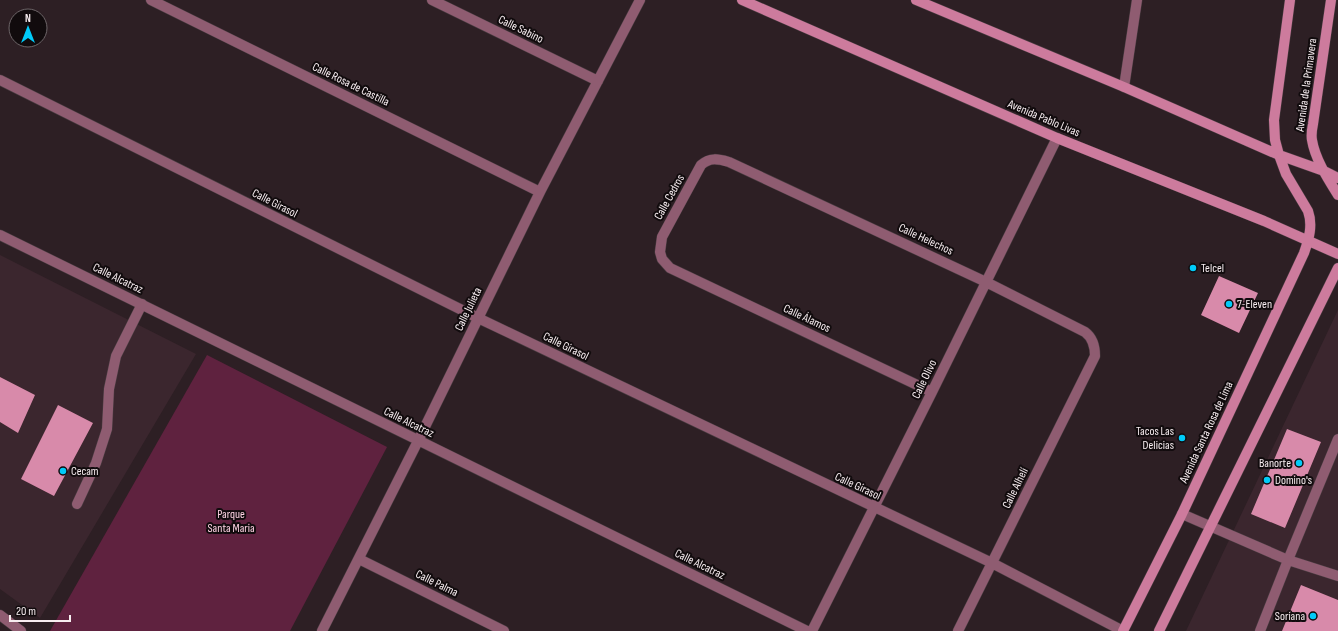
<svg xmlns="http://www.w3.org/2000/svg" width="1338" height="631" font-family="'Sofia Sans Condensed',sans-serif">
<style>
.built{fill:#3b262e}
.green{fill:#5f223f}
.building{fill:#d88aaa}
.lines{fill:none;stroke-linecap:round;stroke-linejoin:round}
.lane-casing{stroke:#493c41;stroke-width:11}
.street-casing{stroke:#493c41;stroke-width:11}
.secondary-casing{stroke:#493c41;stroke-width:11}
.lane{stroke:#8f5c71;stroke-width:10}
.street{stroke:#8f5c71;stroke-width:10}
.secondary{stroke:#cd7b9d;stroke-width:10}
.poi-dot{fill:#00cbf9;stroke:#110b0d;stroke-width:1.5}
.labels{text-anchor:middle;stroke-width:4;stroke-linejoin:round;paint-order:stroke}
.street-label{font-size:12px;fill:#f7edf0;stroke:#110b0d}
.poi-label{font-size:12px;fill:#f7edf0;stroke:#110b0d;text-anchor:start}
.park-label{font-size:12px;fill:#ffd3e4;stroke:#110b0d}
</style>
<rect width="100%" height="100%" fill="#2d1f24"/>
<path class="built" d="M0,255l196,99 -156,264 -40,-29z
M1338,310v321h-152z"/>
<path class="green" d="M207,355l180,92 -97,184h-240z"/>
<path class="building" d="M1219,276l39,17 -19,40 -38,-18z
M0,377l35,18 -17,38 -18,-11z
M58,405l35,18 -39,73 -33,-17z
M1287,429l34,13 -36,86 -34,-14z
M1301,585l37,15v31h-56z"/>
<g class="lines">
<g class="lane-casing">
<path id="lane" d="M77,504l19,-41 11,-34 2,-40 7,-33 26,-52
M1182,514l106,46 50,16
M1260,631l28,-71 50,-121"/>
</g>
<g class="street-casing">
<path id="street" d="M151,0l389,192
M432,0l166,81
M0,80l478,238 514,245 131,68
M1124,87l13,-87
M0,235l807,396
M932,392l-262,-124 -8,-9 -2,-7 2,-15 39,-72c9,-8 17,-6 28,-3l257,120 99,50c8,6 10,14 10,24l-137,275
M359,559l145,72
M0,615l21,16
M322,631l96,-190 122,-249 100,-192
M812,631l120,-239 125,-254"/>
</g>
<g class="secondary-casing">
<path id="secondary" d="M742,0l315,138 207,83 74,33
M916,0l208,87 155,68 45,16 14,7
M1331,0l-18,124c-1,5 -2,11 -1,16 3,19 16,39 26,55
M1123,631l59,-117 122,-261c5,-14 9,-28 4,-42l-22,-37 -7,-19 -4,-15 -1,-20 16,-120
M1159,631l179,-363"/>
</g>
<use href="#lane" class="lane"/>
<use href="#street" class="street"/>
<use href="#secondary" class="secondary"/>
</g>
<g class="poi-dot">
<circle cx="1193" cy="268" r="4"/>
<circle cx="1229" cy="304" r="4"/>
<circle cx="1182" cy="438" r="4"/>
<circle cx="1299" cy="463" r="4"/>
<circle cx="63" cy="471" r="4"/>
<circle cx="1267" cy="480" r="4"/>
<circle cx="1313" cy="616" r="4"/>
</g>
<g class="labels">
<g class="street-label">
<text transform="translate(521 29) rotate(26)" y="4">Calle Sabino</text>
<text transform="translate(351 84) rotate(26)" y="4">Calle Rosa de Castilla</text>
<text transform="translate(1306 85) rotate(-82)" y="4">Avenida de la Primavera</text>
<text transform="translate(1044 118) rotate(23)" y="4">Avenida Pablo Livas</text>
<text transform="translate(669 197) rotate(-61)" y="4">Calle Cedros</text>
<text transform="translate(275 203) rotate(27)" y="4">Calle Girasol</text>
<text transform="translate(926 239) rotate(25)" y="4">Calle Helechos</text>
<text transform="translate(118 278) rotate(26)" y="4">Calle Alcatraz</text>
<text transform="translate(468 309) rotate(-64)" y="4">Calle Julieta</text>
<text transform="translate(807 318) rotate(25)" y="4">Calle Álamos</text>
<text transform="translate(566 346) rotate(26)" y="4">Calle Girasol</text>
<text transform="translate(924 379) rotate(-64)" y="4">Calle Olivo</text>
<text transform="translate(409 422) rotate(26)" y="4">Calle Alcatraz</text>
<text transform="translate(1206 432) rotate(-65)" y="4">Avenida Santa Rosa de Lima</text>
<text transform="translate(858 486) rotate(25)" y="4">Calle Girasol</text>
<text transform="translate(1015 488) rotate(-64)" y="4">Calle Alhelí</text>
<text transform="translate(700 564) rotate(26)" y="4">Calle Alcatraz</text>
<text transform="translate(437 583) rotate(26)" y="4">Calle Palma</text>
</g>
<g class="poi-label">
<text x="1201" y="272">Telcel</text>
<text x="1237" y="308">7-Eleven</text>
<text x="1174" y="435" text-anchor="end">Tacos Las<tspan x="1174" dy="14">Delicias</tspan></text>
<text x="1291" y="467" text-anchor="end">Banorte</text>
<text x="71" y="475">Cecam</text>
<text x="1275" y="484">Domino's</text>
<text x="1305" y="620" text-anchor="end">Soriana</text>
</g>
<g class="park-label">
<text x="231" y="518">Parque<tspan x="231" dy="14">Santa Maria</tspan></text>
</g>
</g>
<g transform="translate(28 28)"><circle r="19" fill="#110b0d" stroke="#6d6568"/>
<path d="M0-3L7 15L0 10L-7 15Z" fill="#00cbf9"/>
<text y="-6" font-size="11" font-weight="bold" text-anchor="middle" fill="#f7edf0">N</text>
</g>
<path d="M10 615v6h60v-6" fill="none" stroke="#f7edf0" stroke-width="2"/>
<text x="16" y="615" font-size="12" fill="#f7edf0" stroke="#110b0d" stroke-width="3" paint-order="stroke">20 m</text>
</svg>
